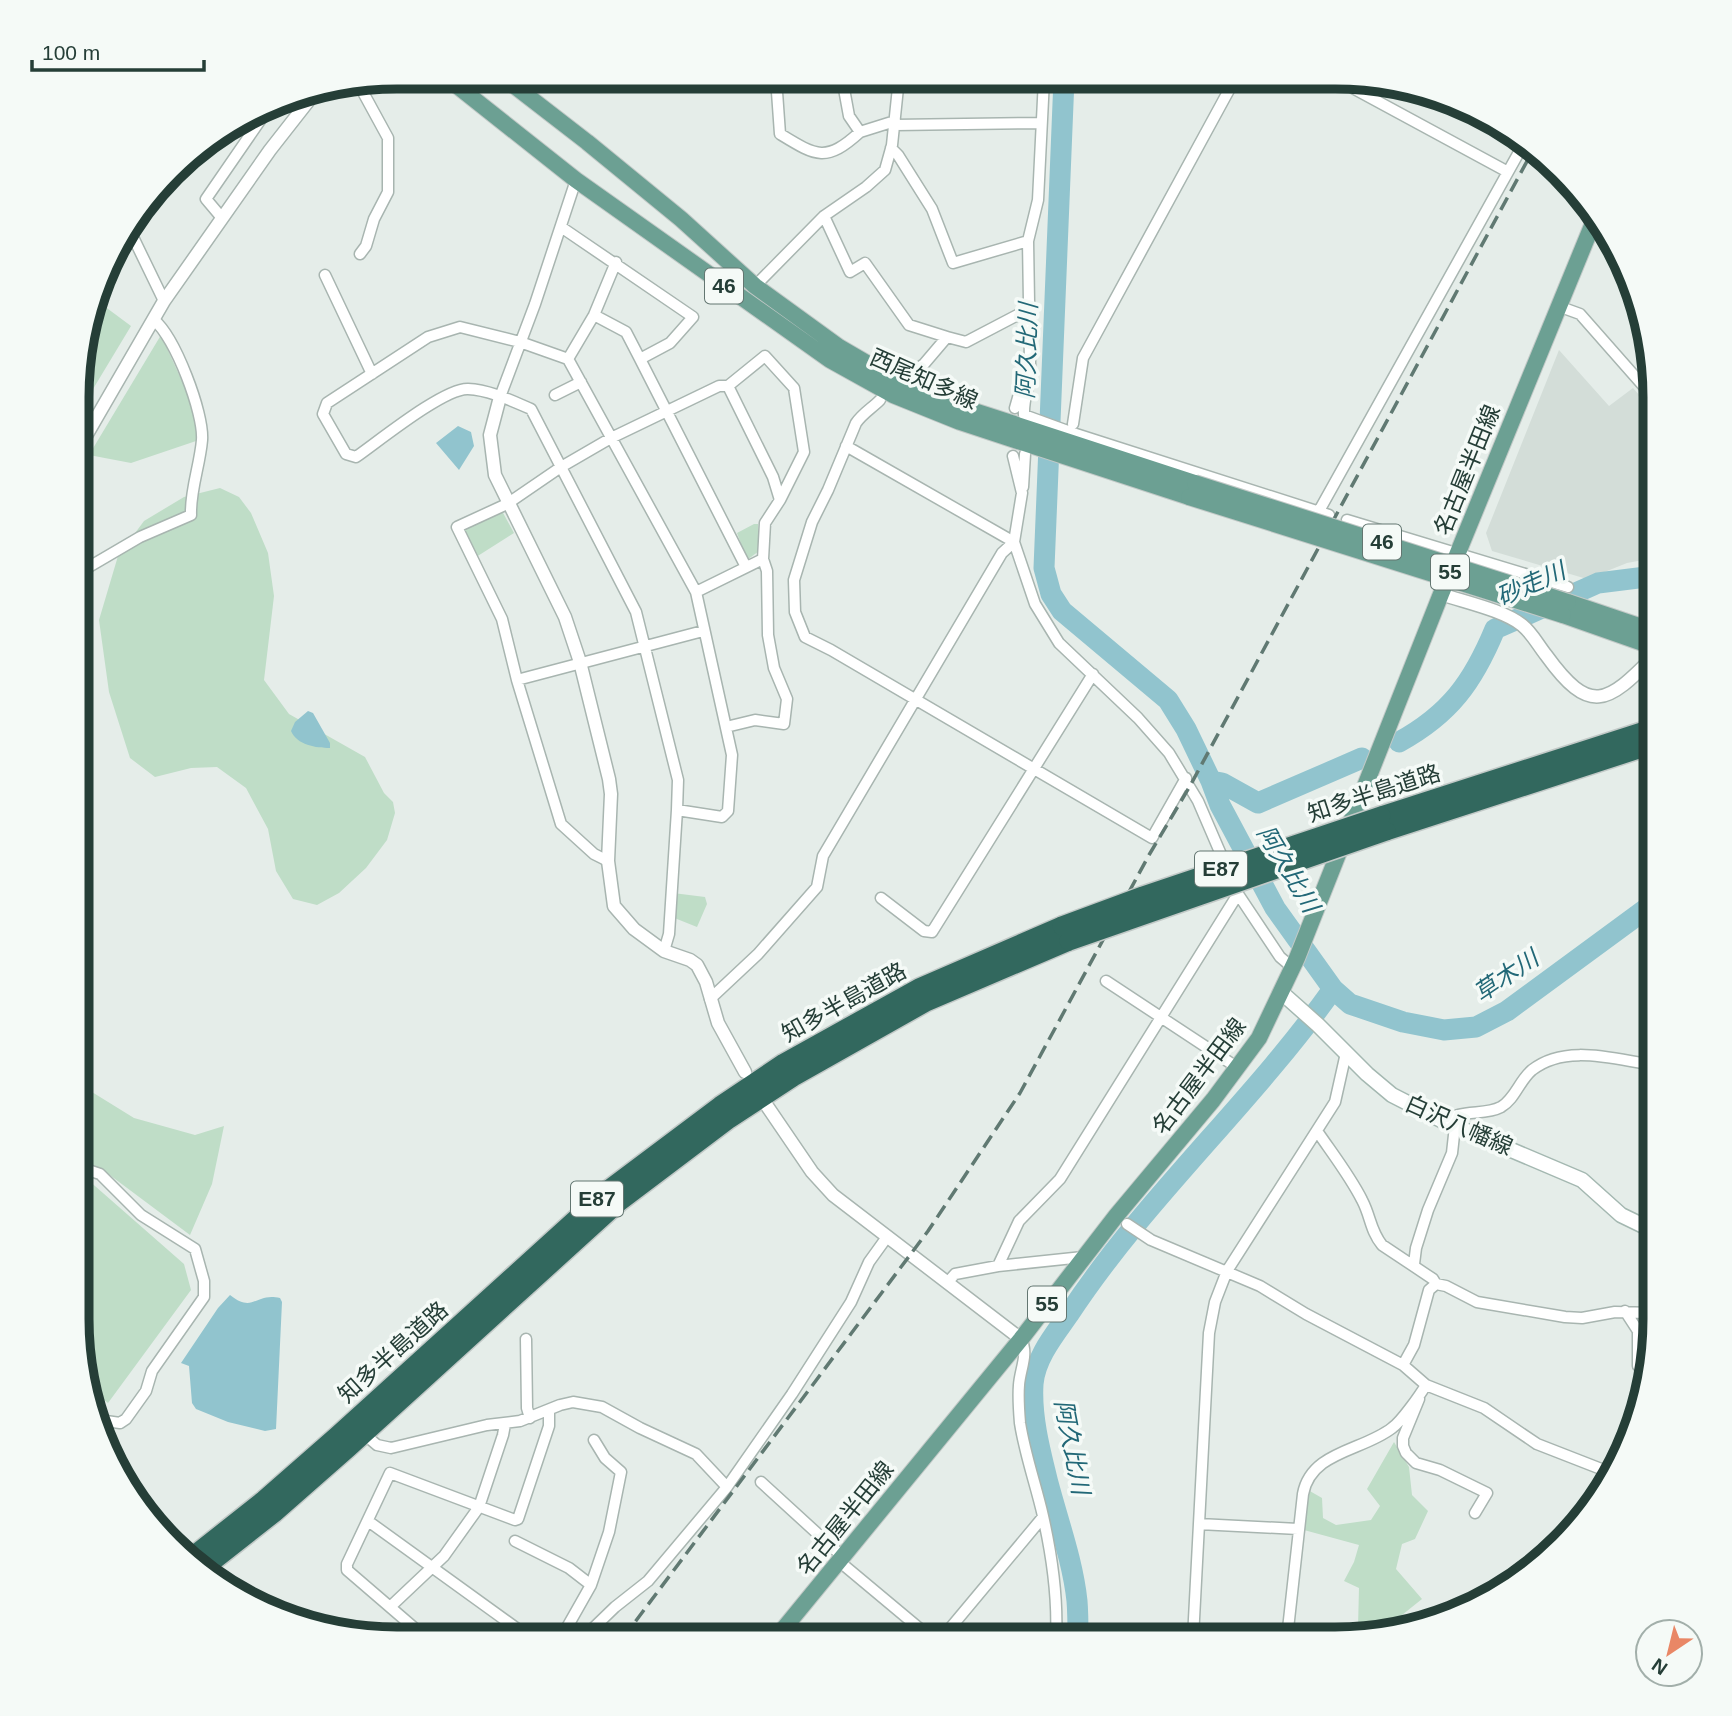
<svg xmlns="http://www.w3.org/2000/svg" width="1732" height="1716" font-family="Helvetica,'Noto Sans JP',sans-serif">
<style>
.built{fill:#d3ddd8}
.green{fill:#bfddc7}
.water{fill:#91c4ce}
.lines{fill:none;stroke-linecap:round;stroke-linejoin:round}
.river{stroke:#91c4ce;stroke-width:21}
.minor-casing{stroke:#a8b5b0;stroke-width:13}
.tertiary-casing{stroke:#a8b5b0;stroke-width:15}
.secondary-casing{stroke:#a4b8b1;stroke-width:17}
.primary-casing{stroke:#c2c9c7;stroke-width:18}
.motorway-casing{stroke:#c2c9c7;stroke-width:22}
.minor{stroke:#fff;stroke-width:10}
.tertiary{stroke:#fff;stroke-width:12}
.secondary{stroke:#fff;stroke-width:14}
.primary{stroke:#6ca093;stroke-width:16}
.motorway{stroke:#32685e;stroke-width:19}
.rail{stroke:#607972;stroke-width:3.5;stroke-dasharray:14 7;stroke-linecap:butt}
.primary-bridge-casing{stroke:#c2c9c7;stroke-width:18;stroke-linecap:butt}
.motorway-bridge-casing{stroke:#c2c9c7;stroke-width:22;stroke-linecap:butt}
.primary-bridge{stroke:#6ca093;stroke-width:16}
.motorway-bridge{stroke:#32685e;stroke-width:19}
.labels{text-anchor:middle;stroke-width:7;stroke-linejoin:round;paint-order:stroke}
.shield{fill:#f5faf7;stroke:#637671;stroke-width:2}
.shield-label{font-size:21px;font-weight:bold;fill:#253e37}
.street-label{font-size:23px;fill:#253e37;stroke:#f5faf7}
.water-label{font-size:24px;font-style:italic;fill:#226877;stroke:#f5faf7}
.rim{fill:none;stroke:#253e37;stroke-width:9}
</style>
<rect width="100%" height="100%" fill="#e5ede9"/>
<path class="built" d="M1559,350l50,56 24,-18 21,24v151l-11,-3 -16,3 -40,16 -95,-28 -6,-18z"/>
<path class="green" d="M96,300l35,26 -41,68 -7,-2v-57z
M161,335l35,77 3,28 -68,23 -42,-8z
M220,488l19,9 12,16 17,40 6,43 -10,84 25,34 76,43 19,36 9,9 2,11 -8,27 -21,28 -27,25 -22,12 -24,-6 -17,-28 -8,-42 -22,-41 -29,-21 -26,1 -36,9 -25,-19 -21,-66 -10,-72 19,-64 26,-35 40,-24z
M502,511l12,22 -41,26 -16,-32z
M754,524h4l1,27 -12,9 -10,-27z
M673,893l32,4 2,7 -10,23 -25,-10z
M79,1084l55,34 61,17 29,-9 -12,58 -22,51 -87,-65 -24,-8z
M79,1172l105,92 7,26 -83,113 -21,-16 -9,-47z
M1394,1442l15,25 3,28 16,16 -13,28 -13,5 -6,25 26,30 -25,20 4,10 -40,8 -3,-10 1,-39 -15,-7 10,-19 5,-17 -55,-15 4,-40 14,8 1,20 13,7 35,-5 9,-14 -13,-17z"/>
<path class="water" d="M458,426l13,6 3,14 -15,24 -23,-27z
M308,711l5,2 17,30v5c-14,0 -33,-3 -39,-17l4,-9z
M230,1295c24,19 25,-3 50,3l2,4 -6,127 -11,2 -37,-9 -32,-13 -4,-6 -3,-37 -8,-3 37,-55z"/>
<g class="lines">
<path class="river" d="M1064,79l-20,489 7,26 11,17 106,89 18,29 25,52 9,24 55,103 58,81 17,15 53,18 41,8 32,-3 31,-16 147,-108
M1399,742c51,-28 74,-60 96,-113l103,-46 56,-7
M1211,781l11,2 36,20 104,-45
M1078,1638c0,-12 0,-25 -1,-37 -4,-39 -19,-80 -29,-118 -8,-32 -17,-66 -15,-99 2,-26 22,-50 36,-70 77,-117 183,-211 264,-325"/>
<g class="minor-casing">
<path id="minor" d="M776,78l4,56c36,22 46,29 80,-2
M842,78l7,38 11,16 35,-11
M1338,80l170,92
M358,83l30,55v54l-14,27 -8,27 -6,8
M895,125l146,-2
M891,148l7,7 34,54 21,54 75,-22
M824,216l26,56 15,-9 44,62 38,12
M222,218l-16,-19 62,-90
M561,227l132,90 -23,26 -30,16 106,208
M125,231l8,6 31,64
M325,275l47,99
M755,286l69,-70 42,-29 19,-17 7,-25 7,-67
M1558,306l22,8 74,84
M594,315l32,17 14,27
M568,359l26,-44 22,-53
M1030,363c2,19 -7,32 -6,52l52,19 253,81
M1028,368l2,-5 -2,-122 10,-41 6,-121
M911,374l13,-10 23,-27 19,5 63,-33
M728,386l37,-30 29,32 10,64 -24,48
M555,395l26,-13
M500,397l35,-93 41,-124
M880,400c-9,9 -17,13 -24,23l-28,67 -16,32 -18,58 1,32 10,25 26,13 321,188 34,-60
M1015,408l6,-21
M1073,424l10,-66 152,-279
M846,446l168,96
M1013,456l9,37 -8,49 21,62 24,39 79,75 31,35 29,48 40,93 42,63 13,11
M1023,487l2,-33
M1319,511l204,-366
M1347,520l221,67
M82,571l58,-34 51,-22c-1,-25 9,-50 11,-75 2,-27 -27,-103 -48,-120
M696,592l67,-33
M517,680l186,-49
M608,861l-14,-7 -33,-30 -44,-144 -15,-61 -45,-92 50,-23 54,-37 50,-29 108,-52h9l45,91 7,23 -15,23 -2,36 4,12 1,64 6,33 13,31 -3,25 -29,-4 -29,7
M881,898l43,33 8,1 161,-258
M664,951l5,-17 8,-124 45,7 6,-6 4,-56 -36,-163 -128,-233 -48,-17 -60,-15 -32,10 -101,66 -4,11 23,40 10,3c23,-16 88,-69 112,-68 22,1 44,12 63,20l105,203 42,168 -1,30
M1106,981l132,87
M710,999l48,-45 59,-67 6,-31 179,-303 12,-11
M1443,1121c5,-2 10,-5 15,-6 14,-4 30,-1 43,-8 14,-8 18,-26 31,-37 34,-27 84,-10 122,-5
M1317,1131c15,22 33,45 45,69 9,17 8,30 20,45l51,34 3,5
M79,1167l21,7 41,41 54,34 9,32v16l-52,74 -6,20 -20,28 -6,4 -14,-2 -14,-10
M1127,1224l24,16 109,46 46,28 97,51 23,20 58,23 53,36 77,30
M1414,1264l2,-16 12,-38 24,-57 3,-27
M998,1266l21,-45 41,-42 178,-285
M947,1283l8,-9 43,-8 85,-9
M1625,1311l13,20v35l7,5
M526,1339l1,69 3,10
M1021,1339c8,15 -1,30 -2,46 -1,12 0,26 1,38 5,32 16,62 23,93 9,40 15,81 13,122
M1403,1365l11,-20 15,-55 7,-6 10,2 31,16 88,15 17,1 33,-6 39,1
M1419,1399l-16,39v8l3,7 10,10 24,7 47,23 -12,20
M370,1439l7,6 14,3 96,-23 33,-4 40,-16 13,-3 29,5 38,21 56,26 31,33
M761,1482l82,75
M368,1521l162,117
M1199,1524l99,5
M515,1541l54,27 22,17
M840,1562l91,76
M390,1607l54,-51 35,-49 24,-72 2,-11
M426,1638l-79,-68v-6l43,-91 125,47 3,-1 31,-93v-16
M561,1638l30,-53 18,-53 12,-60 -16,-14 -11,-18
M583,1638l32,-31 33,-26 79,-94 65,-93 59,-92 18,-40 18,-25
M942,1638l101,-121
M1193,1638l16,-305 6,-31 12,-31 108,-169 11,-49
M1287,1638l16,-144c8,-43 60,-43 89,-66 9,-6 28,-33 34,-43"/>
</g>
<g class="tertiary-casing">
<path id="tertiary" d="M500,397l-10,38 5,40 70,142 15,45 29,117 2,15 -3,67 6,45 20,23 30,22 26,9 7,5 9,17 12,41 27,49
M83,441l81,-140 106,-151 47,-60
M1441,594c23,8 62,16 81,31 10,8 16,20 24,30 44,61 61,49 108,1
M767,1106l45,66 21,23 188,144"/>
</g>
<g class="secondary-casing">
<path id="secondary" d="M1282,993l36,32 49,49 25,21 51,26 139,59 39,35 33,16"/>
</g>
<g class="primary-casing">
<path id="primary" d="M446,77l130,103 254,180 63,35 67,27 229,75
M503,77l84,65 94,77 74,67 84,61 55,32 68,28 233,76
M1568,602l86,29
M1563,615l91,32
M776,1638l245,-299 95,-123 97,-116 46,-62 38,-80 144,-364 155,-378"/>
</g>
<g class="motorway-casing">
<path id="motorway" d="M1381,816l273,-88
M1386,831l268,-87
M192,1557l72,-57 73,-64 271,-246 112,-84 64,-43 135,-75 143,-62
M204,1568l70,-55 74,-65 271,-246 110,-83 64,-42 133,-75 143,-61"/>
</g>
<use href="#minor" class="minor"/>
<use href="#tertiary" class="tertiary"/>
<use href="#secondary" class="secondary"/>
<use href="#primary" class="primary"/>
<use href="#motorway" class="motorway"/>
<path class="rail" d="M623,1638l305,-407 92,-138 129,-238 41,-69 342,-634"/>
<g class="primary-bridge-casing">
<path id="primary-bridge" d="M1195,483l373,119
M1189,497l374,118"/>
</g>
<g class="motorway-bridge-casing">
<path id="motorway-bridge" d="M1062,926l81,-30 238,-80
M1069,941l317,-110"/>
</g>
<use href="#primary-bridge" class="primary-bridge"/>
<use href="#motorway-bridge" class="motorway-bridge"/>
</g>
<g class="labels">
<g class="shield">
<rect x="705" y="268.5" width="38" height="35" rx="5"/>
<rect x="1363" y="524.5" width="38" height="35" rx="5"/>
<rect x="1431" y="554.5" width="38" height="35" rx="5"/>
<rect x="1195" y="851.5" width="52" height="35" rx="5"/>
<rect x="571" y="1181.5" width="52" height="35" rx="5"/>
<rect x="1028" y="1286.5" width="38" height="35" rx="5"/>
</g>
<g class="shield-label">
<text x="724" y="293">46</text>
<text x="1382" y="549">46</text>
<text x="1450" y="579">55</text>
<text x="1221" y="876">E87</text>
<text x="597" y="1206">E87</text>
<text x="1047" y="1311">55</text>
</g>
<g class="street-label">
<text transform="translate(924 379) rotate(24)" y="8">西尾知多線</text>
<text transform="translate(1467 470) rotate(-68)" y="8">名古屋半田線</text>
<text transform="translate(1374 793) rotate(-18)" y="8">知多半島道路</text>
<text transform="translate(844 1002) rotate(-29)" y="8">知多半島道路</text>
<text transform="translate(1199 1076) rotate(-53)" y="8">名古屋半田線</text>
<text transform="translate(1459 1125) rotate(24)" y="8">白沢八幡線</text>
<text transform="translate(393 1352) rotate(-42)" y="8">知多半島道路</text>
<text transform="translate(845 1518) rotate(-51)" y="8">名古屋半田線</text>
</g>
<g class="water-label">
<text transform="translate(1027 351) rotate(-88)" y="8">阿久比川</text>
<text transform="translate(1531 584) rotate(-24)" y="8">砂走川</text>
<text transform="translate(1288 869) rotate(59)" y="8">阿久比川</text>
<text transform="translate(1506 976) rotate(-34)" y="8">草木川</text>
<text transform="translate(1072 1447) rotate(79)" y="8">阿久比川</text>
</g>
</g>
<path d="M0 0H1732V1716H0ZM397 89H1335A308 308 0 0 1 1643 397V1319A308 308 0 0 1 1335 1627H397A308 308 0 0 1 89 1319V397A308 308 0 0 1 397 89Z" fill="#f5faf7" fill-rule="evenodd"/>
<path class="rim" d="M397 89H1335A308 308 0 0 1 1643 397V1319A308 308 0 0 1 1335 1627H397A308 308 0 0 1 89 1319V397A308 308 0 0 1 397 89Z"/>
<g transform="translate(1669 1653) rotate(215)"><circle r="33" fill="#f5faf7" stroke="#a2afaa" stroke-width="2"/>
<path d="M0-5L12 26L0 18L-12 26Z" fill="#e98766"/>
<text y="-10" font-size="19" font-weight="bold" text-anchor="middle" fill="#253e37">N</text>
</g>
<path d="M32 60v10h172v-10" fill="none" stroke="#253e37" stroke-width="3.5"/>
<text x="42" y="60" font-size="21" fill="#253e37" stroke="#f5faf7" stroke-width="5" paint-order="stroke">100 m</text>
</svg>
